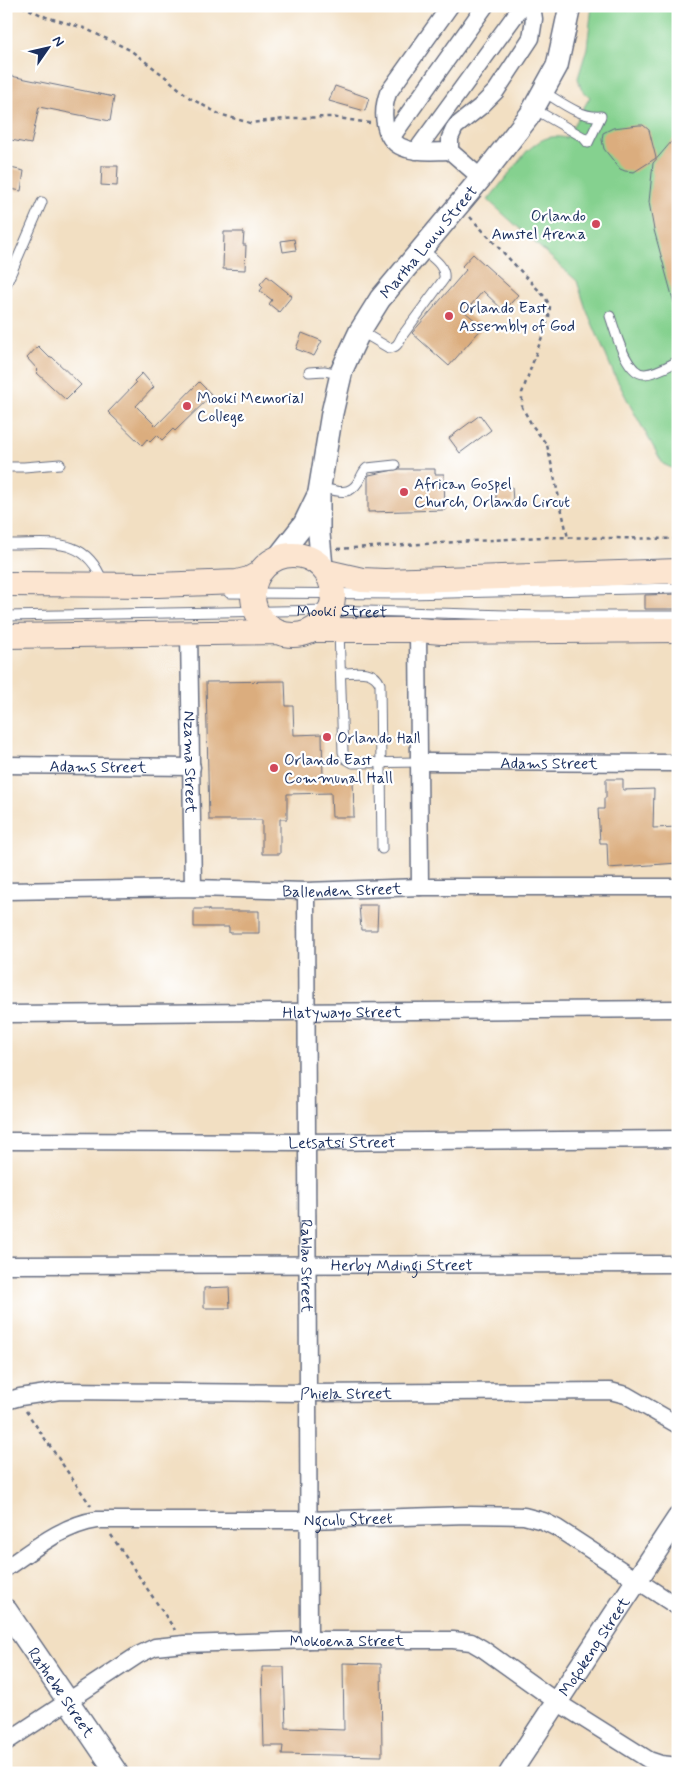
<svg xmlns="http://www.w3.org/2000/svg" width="684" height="1779" font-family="Mynerve,sans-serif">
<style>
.green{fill:#85d18f;stroke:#508076}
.building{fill:#dbad7e}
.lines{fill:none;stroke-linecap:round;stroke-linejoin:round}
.service-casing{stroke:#666d81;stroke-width:11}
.minor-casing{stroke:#666d81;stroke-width:19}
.tertiary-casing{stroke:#666d81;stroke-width:24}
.secondary-casing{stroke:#666d81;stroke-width:26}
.path{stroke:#666d81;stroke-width:2.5;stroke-dasharray:4 4;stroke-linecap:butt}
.service{stroke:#fff;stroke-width:9}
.minor{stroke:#fff;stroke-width:16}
.tertiary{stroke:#fff;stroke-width:21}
.secondary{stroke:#fce5d0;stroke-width:24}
.poi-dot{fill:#d1495b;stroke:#fff;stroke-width:2}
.labels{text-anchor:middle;stroke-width:4.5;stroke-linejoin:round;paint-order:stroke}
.poi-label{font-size:16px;fill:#1b2f5e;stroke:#fff;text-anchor:start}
.street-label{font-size:16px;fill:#1b2f5e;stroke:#fff}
</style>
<rect width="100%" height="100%" fill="#fff"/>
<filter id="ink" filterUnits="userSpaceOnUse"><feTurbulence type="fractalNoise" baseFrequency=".02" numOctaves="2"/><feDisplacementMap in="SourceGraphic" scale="10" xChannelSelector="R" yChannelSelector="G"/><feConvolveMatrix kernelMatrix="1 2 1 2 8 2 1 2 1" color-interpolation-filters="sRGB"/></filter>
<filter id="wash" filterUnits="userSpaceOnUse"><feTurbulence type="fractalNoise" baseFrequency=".0096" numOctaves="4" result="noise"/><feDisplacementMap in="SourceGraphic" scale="20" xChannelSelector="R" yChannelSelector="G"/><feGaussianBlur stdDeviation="1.12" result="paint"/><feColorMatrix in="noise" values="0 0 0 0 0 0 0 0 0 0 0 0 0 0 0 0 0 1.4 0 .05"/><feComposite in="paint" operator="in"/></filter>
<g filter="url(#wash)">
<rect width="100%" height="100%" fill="#f2dfc2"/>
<path class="green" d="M592,6h86v465l-15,-7 -32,-57 -17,-33 -28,-65 -9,-28 -89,-81 39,-49c13,-11 21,-17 39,-13l24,-41 -9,-8 -3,-11 9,-30z"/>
<g id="blocks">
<path class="building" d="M6,75l108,22 -4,24 -71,-14 -8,37 -25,-5z
M335,86l34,12 -4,13 -36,-10z
M639,125h4l6,5 7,28 -22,14 -9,-1 -5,-2 -16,-20 -2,-9 1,-7 10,-5z
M678,134v169h-4l-20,-73 -5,-28 4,-39z
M102,166h16l-1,20 -16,-1z
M6,167l18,4 -3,20 -15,-3z
M224,232h20l-1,13h3l-1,25 -22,-1z
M294,239l2,11 -13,2 -2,-11z
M473,254l45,41 -14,16 -21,-20 -18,21 18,15 -34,39 -37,-33 54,-63 -4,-4z
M267,276l25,20 -13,16 -10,-8 3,-4 -12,-9 3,-4 -3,-3z
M302,333l20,8 -8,15 -18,-7z
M38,346l12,12 2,-1 29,28 -15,15 -30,-28 2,-2 -11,-12z
M142,373l12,14 -18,19 20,20 43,-44 13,13 -37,36 -2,-2 -11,11 -5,-5 -7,7 -3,-3 -5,6 -34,-33 28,-29 -2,-2z
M480,415l11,15 -31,23 -11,-15z
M399,469h36v5h9l1,36 -77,2v-35l1,-2z
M512,487l1,15h-17v-14z
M678,594v15h-33v-14z
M285,681l1,25h7l1,29 28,-1 1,44h30l1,39h-22l-1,-24 -44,1v25h-7v35h-18v-34h-53l-3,-138z
M606,779h17v11l31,-1 -1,39 25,-1v36l-70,5 -1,-25h-7l-2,-34h6v-11h2z
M359,905h19l-1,25h-16z
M194,909h15v2h50v22h-30v-6h-35z
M229,1287l1,21h-26v-20z
M343,1663l38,1 1,92 -100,-2 1,-8h-19l-2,-79h22l2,61 58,2z"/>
</g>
</g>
<g filter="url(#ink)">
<use href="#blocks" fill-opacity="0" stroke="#666d81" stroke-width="1"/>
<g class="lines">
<g class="service-casing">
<g id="service">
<path d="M534,109l49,28 5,6 13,-27c-21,2 -40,-14 -57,-24"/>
<path d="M6,285l36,-83"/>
<path d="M610,316c5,14 16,59 35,58 12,-1 23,-8 33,-13"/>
<path d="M360,331l29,17c8,0 10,-6 13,-12l42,-57c2,-14 -13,-22 -22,-30"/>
<path d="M309,372l15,-1 17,3"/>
<path d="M6,467h18l36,-3"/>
<path d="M320,487c15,4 29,10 38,-5 4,-5 4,-10 9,-14l28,-3"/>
<path d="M6,544c42,1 79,-10 97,38"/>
<path d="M229,593l177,1 272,-6"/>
<path id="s1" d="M6,616l325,-6 210,6h137"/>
<path d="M339,630l4,122 3,7 7,4 67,-1"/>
<path d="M341,673c15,0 32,-5 39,11l2,165"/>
</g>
</g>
<g class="minor-casing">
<g id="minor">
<path d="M450,6l-62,87c-7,20 -6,49 19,56 13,4 29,2 43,2v-13l5,-11 25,-20 16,-16 35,-53 3,-19 -2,-13"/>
<path d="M391,138l94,-132"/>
<path d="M416,151l106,-145"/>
<path d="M450,151l31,27"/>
<path d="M418,630l2,257"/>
<path id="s2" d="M189,634l4,254"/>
<path id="s3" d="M420,762l258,1"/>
<path id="s4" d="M6,765l186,2"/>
<path id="s5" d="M6,891l187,-3 113,3 114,-4h258"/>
<path id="s6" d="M306,891l3,749"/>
<path id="s7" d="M6,1014l672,-5"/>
<path id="s8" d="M6,1141l301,1 371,-3"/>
<path id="s9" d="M6,1265l672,-1"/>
<path id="s10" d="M6,1401l14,-4 40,-6 248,2 302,-2 16,4 52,30"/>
<path id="s11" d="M6,1568c28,-19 57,-43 91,-48h212l158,-5 57,1 19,5 14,7 121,79"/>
<path id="s12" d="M6,1742l132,-87 17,-8 29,-3 125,-4h144l18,2 12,7 74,53 92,58 12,4 17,2"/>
</g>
</g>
<g class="tertiary-casing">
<g id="tertiary">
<path d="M279,556l25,-32 13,-27"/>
<path id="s13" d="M322,567l-3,-33v-42l13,-79 10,-43 9,-20 9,-19 20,-32 101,-121 49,-63 27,-49 13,-60"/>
<path id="s14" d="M6,1610l111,163"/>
<path id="s15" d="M510,1773l168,-255"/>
</g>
</g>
<g class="secondary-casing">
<path id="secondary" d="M253 595a40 40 0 1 1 80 0a40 40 0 1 1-80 0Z
M327,572l35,8 23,1 293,-10
M6,584l151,1 80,-3 12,-3 9,-5
M314,630h104l24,2 236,-2
M6,636l270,-4"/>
</g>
<path class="path" d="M22,6l24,11 38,11 46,22 33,25 27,23 29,16 31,9 44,-5 37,-1 39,6
M470,217l75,80 5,9 -1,11 -27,76v14l10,18 15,20 21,93
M337,549l206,-12 135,2
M26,1411l65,95
M111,1535l64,95"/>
<use href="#service" class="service"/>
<use href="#minor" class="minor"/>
<use href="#tertiary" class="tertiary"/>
<use href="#secondary" class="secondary"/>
</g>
</g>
<g class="poi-dot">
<circle cx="596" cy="224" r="5"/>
<circle cx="449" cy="316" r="5"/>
<circle cx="187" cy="406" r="5"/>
<circle cx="404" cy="492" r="5"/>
<circle cx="327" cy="737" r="5"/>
<circle cx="274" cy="768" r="5"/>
</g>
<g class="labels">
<g class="poi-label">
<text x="586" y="221" text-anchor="end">Orlando<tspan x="586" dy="18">Amstel Arena</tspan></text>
<text x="459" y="313">Orlando East<tspan x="459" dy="18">Assembly of God</tspan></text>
<text x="197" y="403">Mooki Memorial<tspan x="197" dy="18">College</tspan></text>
<text x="414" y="489">African Gospel<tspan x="414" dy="18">Church, Orlando Circut</tspan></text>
<text x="337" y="743">Orlando Hall</text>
<text x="284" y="765">Orlando East<tspan x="284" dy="18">Communal Hall</tspan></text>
</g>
<g class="street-label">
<text dy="6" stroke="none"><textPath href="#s13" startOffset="355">Martha Louw Street</textPath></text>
<text dy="6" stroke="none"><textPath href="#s1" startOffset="336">Mooki Street</textPath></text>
<text dy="6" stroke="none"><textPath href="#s2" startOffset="128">Nzama Street</textPath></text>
<text dy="6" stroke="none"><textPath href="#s3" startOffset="129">Adams Street</textPath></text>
<text dy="6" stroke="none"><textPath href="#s4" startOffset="92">Adams Street</textPath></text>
<text dy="6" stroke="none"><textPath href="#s5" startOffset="336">Ballenden Street</textPath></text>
<text dy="6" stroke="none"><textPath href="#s7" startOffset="336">Hlatywayo Street</textPath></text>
<text dy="6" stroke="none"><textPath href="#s8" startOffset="336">Letsatsi Street</textPath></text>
<text dy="6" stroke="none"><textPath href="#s9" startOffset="396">Herby Mdingi Street</textPath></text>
<text dy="6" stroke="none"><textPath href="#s6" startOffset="375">Rahlao Street</textPath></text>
<text dy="6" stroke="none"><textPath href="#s10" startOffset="341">Phiela Street</textPath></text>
<text dy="6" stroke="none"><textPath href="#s11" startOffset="355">Ngculu Street</textPath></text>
<text dy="6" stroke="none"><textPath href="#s12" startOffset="369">Mokoena Street</textPath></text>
<text dy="6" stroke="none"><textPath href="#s15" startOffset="152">Mofokeng Street</textPath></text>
<text dy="6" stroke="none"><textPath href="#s14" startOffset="99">Rathebe Street</textPath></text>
</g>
</g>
<rect width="684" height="1779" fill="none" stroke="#fff" stroke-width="25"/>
<g transform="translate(48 48) rotate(56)" stroke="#ffffff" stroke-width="4" paint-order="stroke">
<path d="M0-4L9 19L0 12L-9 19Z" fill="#1b2f5e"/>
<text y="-8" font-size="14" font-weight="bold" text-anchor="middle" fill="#1b2f5e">N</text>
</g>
</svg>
